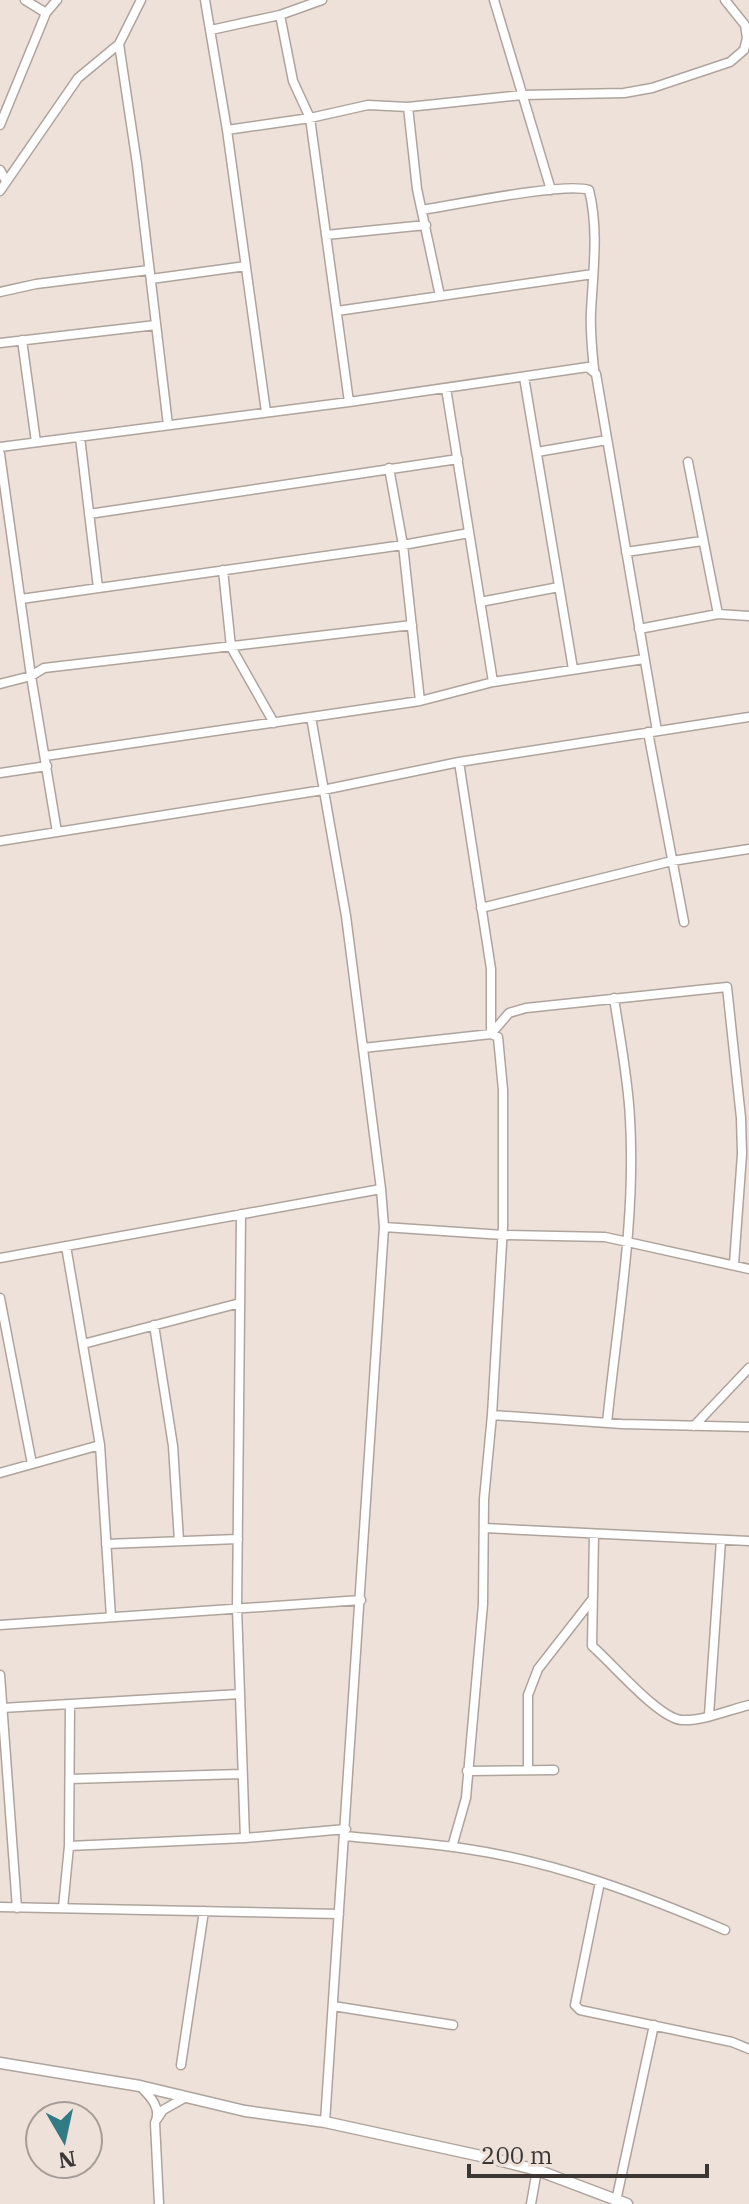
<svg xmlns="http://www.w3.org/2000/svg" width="749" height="2204" font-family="'IBM Plex Serif',serif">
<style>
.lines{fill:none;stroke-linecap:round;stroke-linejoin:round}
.minor-casing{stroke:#afa49d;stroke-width:11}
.major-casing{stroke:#afa49d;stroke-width:13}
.minor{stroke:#fff;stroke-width:8}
.major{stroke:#fff;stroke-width:10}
</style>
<rect width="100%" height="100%" fill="#ede1da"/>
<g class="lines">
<g class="minor-casing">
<path id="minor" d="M25,0l21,13
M141,0l-22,44 18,120 31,261
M205,0l22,130 39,282
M494,0l57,190
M280,15l13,66 17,37 39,284
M211,30l69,-15 42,-15
M408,107l9,82 23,107
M0,125l46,-112 11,-13
M227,130l83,-12 58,-13 40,2 114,-12 102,-2 28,-5 78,-26 14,-12 3,-12 -2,-13 -20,-25
M0,170l6,11
M0,191l78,-113 41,-34
M422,210c32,-5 143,-28 167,-20 10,40 4,81 2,122 -1,19 1,38 3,57
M326,235l100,-10
M151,279l95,-13
M0,292l36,-8 113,-14
M337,311l256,-37
M22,340l14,102
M0,343l156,-18
M524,377l49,292
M446,388l47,294
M80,437l18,151
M0,447l349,-45 239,-35 8,7 61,357
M537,452l70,-12
M0,454l31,222 26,156
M688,462l30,152
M389,468l14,77 17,156
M89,514l369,-55
M626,552l76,-11
M223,570l8,77 43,76
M21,599l382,-54 66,-12
M480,602l79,-15
M639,629l79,-15 31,2
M0,684l31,-8 13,-8 368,-43
M311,717l35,199 35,273
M648,732l36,190
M45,756l375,-55 73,-19 151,-23
M0,773l47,-7
M0,841l323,-51 136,-28 290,-45
M481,908l191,-47 77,-12
M363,1048l128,-14 18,-21 17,-5 201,-21 14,131 1,36 -8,110
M241,1214l-4,394 8,230
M384,1227l119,8 102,2 144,32
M66,1246l34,199 11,172
M0,1258l381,-69 3,38 -59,895
M0,1298l32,166
M154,1325l19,121 6,95
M83,1344l157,-41
M492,1415l130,9 127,3
M607,1423c10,-100 29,-203 23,-304 -2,-41 -10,-81 -16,-121
M694,1426l55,-58
M0,1473l100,-28
M484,1528l265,13
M594,1534l-2,112c19,16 67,73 90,74 21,1 47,-10 67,-15
M106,1544l132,-5
M0,1625l361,-25
M0,1675l17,233
M2,1708l238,-14
M709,1715l12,-175
M528,1770v-75l10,-26 53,-68
M467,1771l87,-1
M70,1779l171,-5
M345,1836c41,4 82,7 122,13 89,13 176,46 258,81
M69,1846l176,-8 101,-9
M452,1847l14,-49 17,-194 1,-105 8,-84 11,-189v-136l-5,-53 -7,-3v-65l-32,-207
M600,1882l-25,123 5,5 152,32 17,7
M0,1907l339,7
M63,1908l6,-62 1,-142
M333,2006l120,19
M181,2065l23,-154
M141,2087c10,10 21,22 14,36l4,81
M157,2119l6,-9 23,-13
M616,2201l38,-176
M531,2204l6,-34"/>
</g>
<g class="major-casing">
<path id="major" d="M0,2063l140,23 105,25 80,11 165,36 47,12 90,34"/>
</g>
<use href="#minor" class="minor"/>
<use href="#major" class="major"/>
</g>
<g transform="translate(64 2140) rotate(171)"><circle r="38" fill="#ede1da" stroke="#a69d98" stroke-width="2"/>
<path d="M0-6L14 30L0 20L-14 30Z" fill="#327a84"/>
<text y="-12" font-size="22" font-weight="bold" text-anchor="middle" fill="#3b3634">N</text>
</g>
<path d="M469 2164v12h238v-12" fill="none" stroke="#3b3634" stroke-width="4"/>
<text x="481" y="2164" font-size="24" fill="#3b3634" stroke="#ede1da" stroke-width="6" paint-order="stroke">200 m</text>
</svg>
